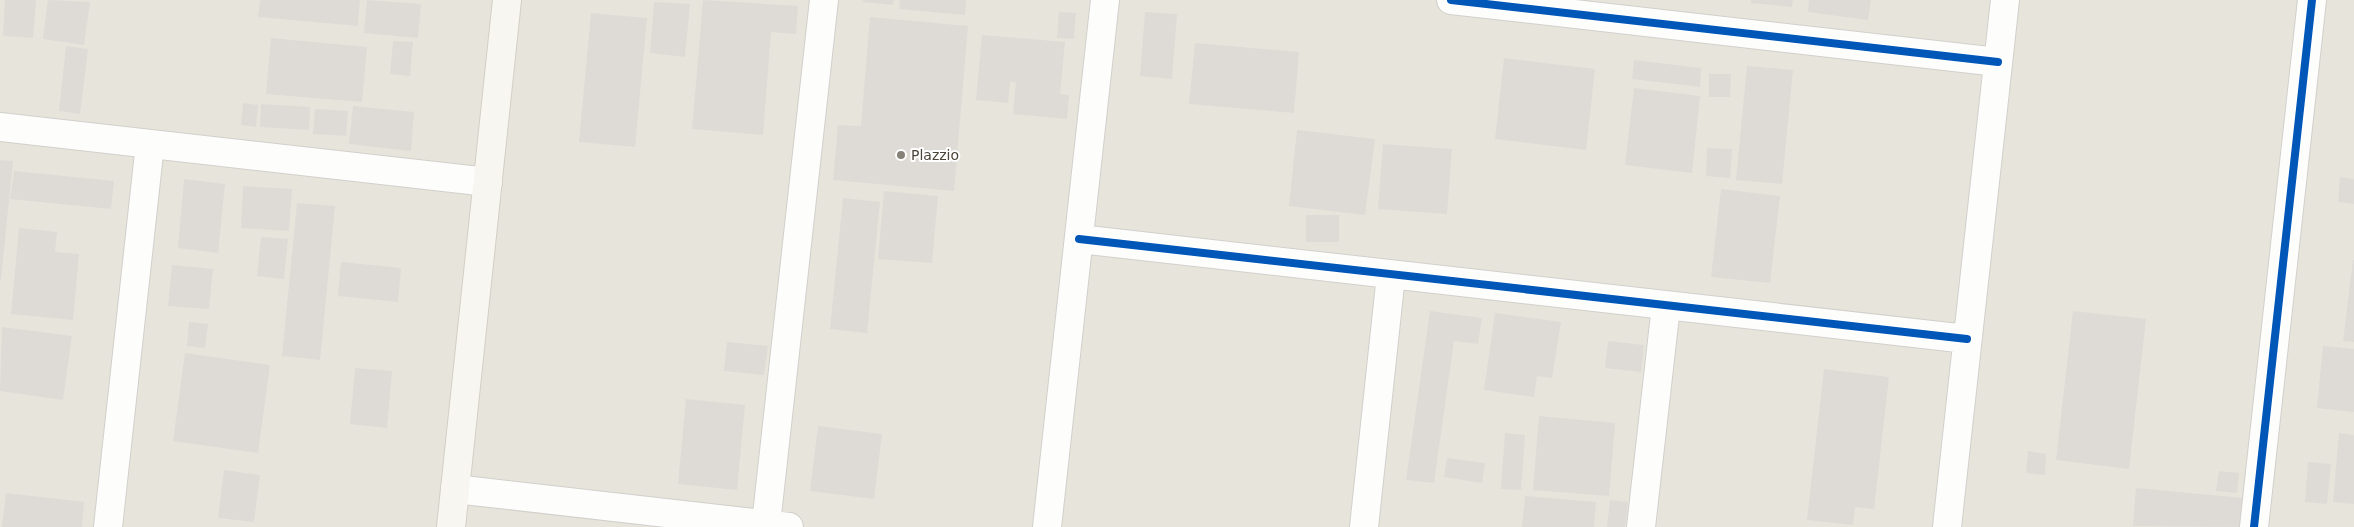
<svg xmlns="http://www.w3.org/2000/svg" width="2354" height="527" font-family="'DejaVu Sans',sans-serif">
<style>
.residential{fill:#e7e4dc}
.building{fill:#dedbd6}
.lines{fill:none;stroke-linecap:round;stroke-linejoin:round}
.minor-casing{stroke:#d2d0cb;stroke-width:30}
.secondary-casing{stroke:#d3cfc5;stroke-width:30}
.minor{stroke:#fdfdfc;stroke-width:28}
.secondary{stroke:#f7f6f1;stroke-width:28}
.cycleway-casing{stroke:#fff;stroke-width:11}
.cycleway{stroke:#0057b8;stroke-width:8}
.poi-dot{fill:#868178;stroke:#fff;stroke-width:2}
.labels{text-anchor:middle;stroke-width:4;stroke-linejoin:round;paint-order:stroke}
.poi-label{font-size:14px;fill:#4b4439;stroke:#fff;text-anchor:start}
</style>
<rect width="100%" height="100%" fill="#f4f2ee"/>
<path class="residential" d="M0,0h2354v527h-2354z"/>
<path class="building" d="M5,0h31l-3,38 -30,-2z
M48,0l42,2 -6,43 -41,-6z
M260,0h100l-2,26 -100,-9z
M367,0l54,4 -3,34 -54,-5z
M703,0l95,6 -2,28 -25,-2 -8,103 -71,-6z
M863,0h31l-1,5 -30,-3z
M900,0h66l-1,15 -66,-6z
M1751,0h42l-1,7 -41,-4z
M1809,0h62l-3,20 -60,-8z
M654,2l36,2 -5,53 -35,-4z
M1059,12l17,1 -2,26 -17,-1z
M1145,12l32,2 -5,65 -32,-3z
M591,13l56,5 -12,129 -56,-5z
M870,17l98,9 -14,165 -121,-11 5,-55 23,1z
M982,35l83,7 -5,52 9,1 -2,24 -54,-5 3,-32h-6l-2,21 -32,-3z
M271,38l96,9 -5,55 -96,-8z
M393,41l20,1 -3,34 -20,-2z
M1195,43l104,9 -5,61 -105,-9z
M66,46l22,3 -8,65 -21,-3z
M1504,58l91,11 -9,81 -91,-11z
M1634,60l67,8 -1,19 -68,-8z
M1747,66l46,4 -11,114 -46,-4z
M1709,74h22l-1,23h-21z
M1634,88l66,8 -8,77 -67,-8z
M243,103l15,2 -2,22 -15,-2z
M261,104l49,3 -1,23 -49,-3z
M353,106l61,6 -3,39 -62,-7z
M315,109l33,2 -2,25 -33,-2z
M1297,130l78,9 -10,76 -76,-9z
M1383,144l69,5 -5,65 -69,-5z
M1707,148l25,1 -2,29 -24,-2z
M0,160l13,1 -12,119h-1z
M14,171l100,10 -3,28 -101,-10z
M2340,177l14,2v25l-16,-2z
M184,179l41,5 -7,69 -40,-5z
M243,186l49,3 -3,42 -48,-3z
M1721,189l59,7 -10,87 -59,-6z
M884,191l54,5 -6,67 -54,-4z
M843,198l37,4 -13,131 -37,-4z
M297,203l38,3 -15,154 -38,-4z
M1306,215h33v27h-33z
M19,228l38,4 -2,20 24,2 -6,66 -62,-6z
M261,237l27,2 -4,40 -27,-3z
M2353,260h1v82l-11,-1z
M341,262l60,6 -3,34 -60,-6z
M172,265l41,4 -4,40 -41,-3z
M1430,311l52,7 -4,26 -24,-3 -20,142 -28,-3z
M2073,311l73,8 -17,150 -73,-9z
M1495,313l66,9 -9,56 -15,-2 -3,21 -50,-7z
M189,322l19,2 -3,24 -18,-2z
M2,327l70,9 -9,64 -63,-9z
M1608,341l36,4 -3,27 -36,-4z
M727,342l41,4 -4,29 -40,-4z
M2323,346l31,3v63l-37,-4z
M185,353l85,12 -12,88 -85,-12z
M355,368l37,3 -5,57 -37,-4z
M1824,369l65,8 -15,132 -19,-2 -2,18 -46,-5z
M686,399l59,6 -8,85 -59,-6z
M1539,416l76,7 -6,73 -76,-6z
M818,426l64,8 -8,65 -64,-8z
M1505,433l20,2 -4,55 -20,-1z
M2339,433l15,2v69l-21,-2z
M2028,451l18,3 -1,21 -19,-2z
M1447,458l38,5 -3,20 -38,-6z
M2308,462l23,2 -4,40 -22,-2z
M224,470l36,5 -6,47 -36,-4z
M2219,471l20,2 -2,20 -21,-2z
M2136,488l107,10 -2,29 -108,-1z
M6,493l78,9 -2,25h-80z
M1525,496l71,6 -2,25h-72z
M1610,500l18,2 -3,25h-18z"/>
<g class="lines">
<g class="minor-casing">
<path id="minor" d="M1451,0l547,62
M0,127l488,55
M1079,239l888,100
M455,489l334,38
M766,524l58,-524
M108,527l42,-383
M1047,527l58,-527
M1364,527l27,-252
M1641,527l25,-221
M1947,527l58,-527
M2254,527l58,-527"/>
</g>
<g class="secondary-casing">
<path id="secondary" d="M451,527l56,-527"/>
</g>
<use href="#minor" class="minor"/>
<use href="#secondary" class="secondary"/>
<g class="cycleway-casing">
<path id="cycleway" d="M1451,0l547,62
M1079,239l888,100
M2254,527l58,-527"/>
</g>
<use href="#cycleway" class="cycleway"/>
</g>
<circle class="poi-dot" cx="901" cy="155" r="5"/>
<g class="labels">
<g class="poi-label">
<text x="911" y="160">Plazzio</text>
</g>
</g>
</svg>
